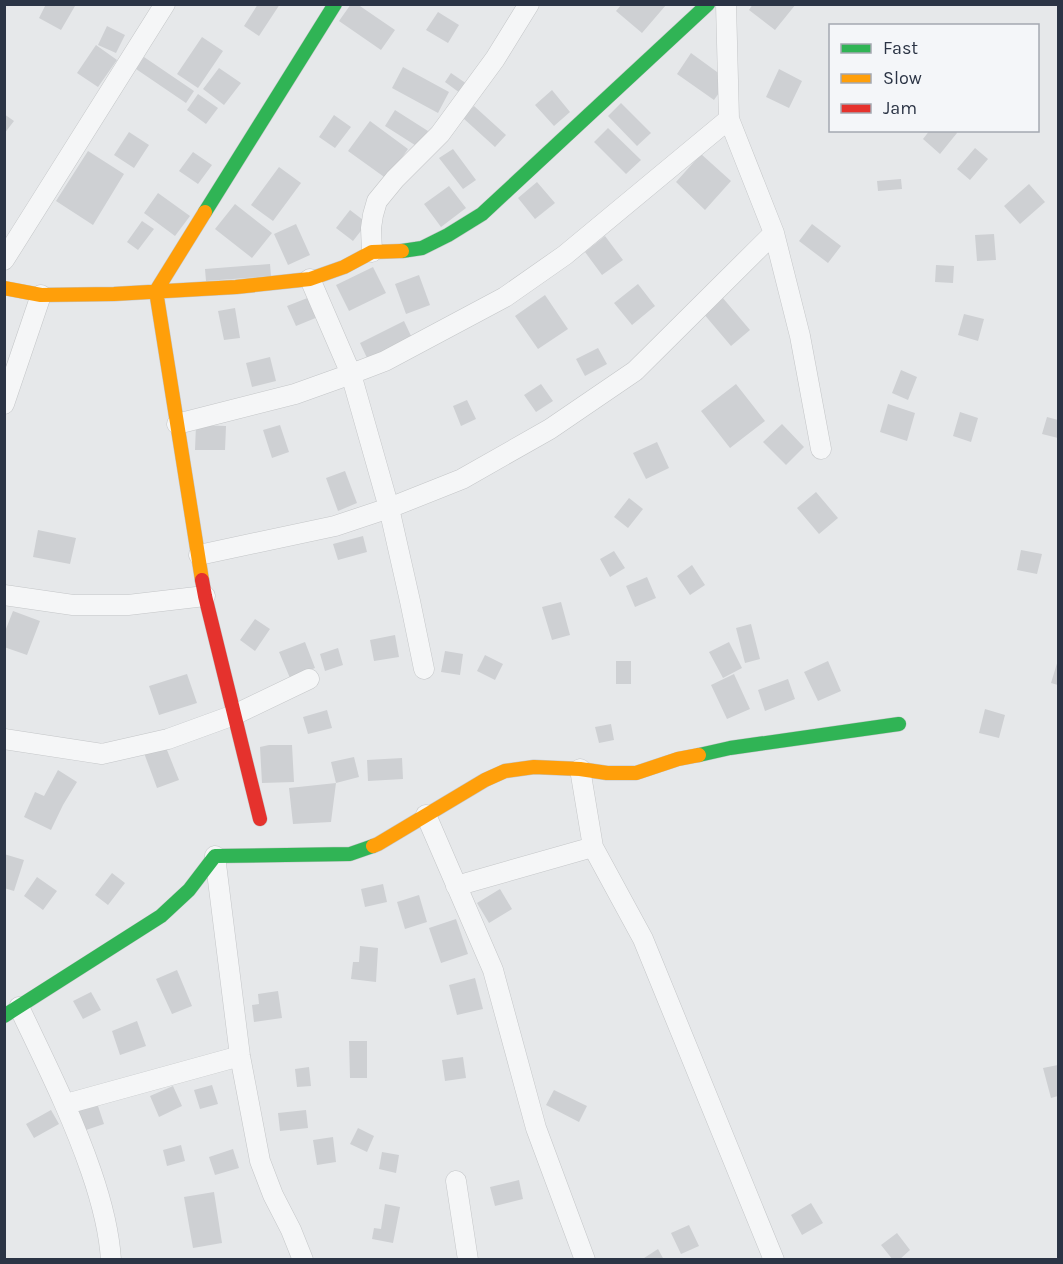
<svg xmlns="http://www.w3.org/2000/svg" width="1063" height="1264" font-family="Karla,sans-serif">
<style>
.building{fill:#ced0d3}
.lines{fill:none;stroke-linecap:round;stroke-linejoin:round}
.street-casing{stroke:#c4c6c8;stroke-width:21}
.fast-casing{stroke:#c4c6c8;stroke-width:15}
.slow-casing{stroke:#c4c6c8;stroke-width:15}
.jam-casing{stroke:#c4c6c8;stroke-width:15}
.street{stroke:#f5f6f7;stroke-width:20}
.fast{stroke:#30b455;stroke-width:14}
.slow{stroke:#ff9f0a;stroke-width:14}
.jam{stroke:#e5322d;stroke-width:14}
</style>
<rect width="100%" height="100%" fill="#e6e8ea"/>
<path class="building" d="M46,4h27l2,2 -14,24 -22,-12z
M258,4h22l-21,32 -15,-10z
M351,4h6l38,26 -14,20 -42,-29z
M753,4h43l-21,26 -26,-20z
M621,5h45l-24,28 -26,-22z
M438,12l21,13 -11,18 -22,-13z
M107,26l18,9 -9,18 -18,-8z
M202,37l21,14 -25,37 -21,-14z
M96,45l21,15 -19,27 -21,-14z
M691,53l37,27 -14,20 -37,-26z
M144,57l50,34 -8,12 -50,-34z
M403,67l46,25 -11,21 -46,-25z
M219,68l22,15 -17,22 -21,-16z
M779,69l23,12 -13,27 -23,-11z
M451,73l16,11 -7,9 -15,-11z
M552,90l18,22 -16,14 -19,-21z
M198,94l20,14 -12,16 -19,-14z
M621,103l30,30 -14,13 -29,-30z
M474,106l32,29 -11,12 -32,-29z
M395,110l33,21 -10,16 -33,-21z
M4,114l10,7 -10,13z
M334,115l17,12 -16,21 -16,-11z
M370,121l38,28 -21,30 -39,-28z
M608,128l33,32 -15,14 -32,-32z
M930,130h25l2,3 -17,21 -17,-15z
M129,132l20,13 -15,23 -20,-13z
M975,148l13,11 -18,21 -13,-11z
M453,149l23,31 -13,9 -24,-31z
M88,151l36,23 -31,51 -37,-24z
M193,152l19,13 -14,19 -19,-13z
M701,154l30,27 -26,29 -29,-28z
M279,167l22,16 -28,38 -22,-16z
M901,179l1,10 -24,2 -1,-10z
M537,182l18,21 -20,16 -17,-21z
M1029,184l16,18 -25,22 -16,-18z
M449,186l17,22 -25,19 -17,-23z
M158,193l32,23 -15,20 -31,-23z
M235,204l37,29 -20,25 -37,-29z
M350,210l17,13 -14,18 -17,-13z
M142,221l12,8 -16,21 -11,-8z
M296,224l14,31 -22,10 -14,-31z
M812,224l29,22 -13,17 -29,-22z
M994,234l2,26 -19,1 -2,-26z
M605,236l18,24 -21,15 -17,-23z
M270,264l1,12 -65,5 -1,-12z
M936,265l18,1 -1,17 -18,-1z
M373,267l13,26 -37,18 -13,-26z
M419,275l11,30 -24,9 -11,-30z
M638,284l17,22 -23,19 -18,-22z
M545,295l23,34 -30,20 -23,-33z
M310,297l8,20 -22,9 -9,-20z
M722,297l28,33 -19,16 -28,-33z
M235,308l5,30 -16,2 -6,-29z
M964,314l20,5 -6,22 -20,-6z
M404,321l8,17 -44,22 -8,-17z
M598,348l9,16 -22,12 -9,-17z
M270,357l6,24 -24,6 -6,-24z
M901,370l16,7 -9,23 -16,-7z
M541,384l12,17 -17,11 -12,-17z
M736,384l29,37 -35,27 -29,-37z
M467,400l9,19 -15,7 -8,-20z
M888,404l27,9 -8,28 -27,-9z
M960,412l18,6 -7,24 -18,-6z
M1047,417l11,3v18l-16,-4z
M782,424l22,23 -18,18 -23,-23z
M196,425l30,1 -1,24h-30z
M280,425l9,27 -17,6 -9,-28z
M657,442l12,26 -23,11 -13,-26z
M345,471l12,32 -19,8 -12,-33z
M816,492l22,26 -19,16 -22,-26z
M629,498l14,11 -15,19 -14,-11z
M38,530l38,8 -6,26 -37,-7z
M363,536l4,16 -29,8 -5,-16z
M1021,550l21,4 -5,20 -20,-4z
M614,551l11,17 -15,9 -10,-18z
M692,565l13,20 -15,10 -13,-19z
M647,577l9,21 -21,9 -9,-21z
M561,602l9,33 -18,5 -10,-33z
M13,611l27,10 -13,34 -23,-8v-13z
M255,619l15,10 -15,22 -15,-11z
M751,624l9,35 -15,4 -9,-35z
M395,635l4,22 -25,4 -4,-21z
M305,642l10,26 -25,10 -11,-26z
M729,642l13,26 -19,10 -14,-26z
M338,648l5,17 -18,6 -5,-17z
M445,651l18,3 -3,21 -19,-3z
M485,655l18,9 -8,16 -18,-9z
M1058,660v25l-7,-2z
M616,661h15v23h-15z
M828,661l13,30 -23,10 -14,-29z
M187,674l10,29 -38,12 -10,-29z
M734,674l16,35 -23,10 -16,-34z
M788,679l7,20 -30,12 -7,-21z
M985,709l20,6 -6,23 -20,-5z
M327,710l5,18 -24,6 -5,-17z
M611,724l3,16 -15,3 -4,-16z
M165,745l14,35 -22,8 -13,-35z
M269,745h23l2,37 -32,1 -2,-36z
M354,757l5,20 -23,6 -5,-21z
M402,758l1,21 -35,2 -1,-21z
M58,770l19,12 -14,23 -12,25 -27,-13 11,-25 9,4z
M336,783l-5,39 -38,2 -4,-36z
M4,854l20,6 -10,31 -10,-3z
M112,873l13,10 -17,22 -13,-10z
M37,877l20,14 -14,19 -19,-14z
M383,884l4,18 -22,5 -4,-18z
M500,889l12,20 -23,14 -12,-20z
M419,895l8,27 -22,7 -8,-27z
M456,919l12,35 -27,9 -12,-35z
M360,946l18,2 -2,34 -25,-3 2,-17h6z
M177,970l15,36 -20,8 -16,-35z
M475,978l8,31 -26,6 -8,-30z
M278,991l4,27 -28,4 -2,-17 7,-1 -1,-10z
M91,992l10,18 -18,9 -10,-18z
M137,1021l9,25 -26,9 -8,-24z
M349,1041h18v37h-17z
M463,1057l3,21 -21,3 -3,-21z
M1058,1065v31l-7,2 -8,-30z
M309,1067l2,19 -14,1 -2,-18z
M212,1085l6,19 -18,5 -6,-19z
M173,1086l9,20 -23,11 -9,-21z
M554,1090l33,16 -8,16 -33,-17z
M97,1103l7,21 -21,7 -7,-21z
M51,1110l8,14 -25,14 -8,-14z
M306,1110l2,18 -28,3 -2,-18z
M358,1128l16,8 -7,16 -17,-8z
M333,1137l3,25 -19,3 -4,-25z
M181,1145l4,16 -18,5 -4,-16z
M233,1149l6,19 -24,7 -6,-18z
M382,1152l17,3 -3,18 -17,-4z
M519,1180l4,19 -28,7 -5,-19z
M214,1192l8,51 -29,5 -9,-51z
M811,1203l12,20 -21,12 -11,-20z
M385,1204l15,3 -7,36 -21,-4 2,-11 7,1z
M689,1225l10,21 -18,8 -10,-21z
M897,1233l13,17 -11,10h-6l-12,-15z
M658,1249l6,11h-23z"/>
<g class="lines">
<g class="street-casing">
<path id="street" d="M726,4l3,115 45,114 26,103 21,113
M372,252l-1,-24 2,-13 4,-14 18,-22 45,-45 55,-75 34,-55
M4,260l161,-256
M310,279l41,95 38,134 21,93 14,68
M4,404l37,-109
M177,424l118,-30 56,-20 34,-13 120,-64 60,-42 164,-136
M199,555l136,-29 54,-18 73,-29 88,-50 85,-58 139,-138
M4,595l69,10h55l77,-9
M4,739l98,15 66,-15 66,-24 75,-36
M580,769l13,78 50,92 131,321
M426,815l67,155 43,158 49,132
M215,856l25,200 20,105 13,34 18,35 12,30
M456,886l137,-39
M19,1007c26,55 52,106 72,164 10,29 18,57 20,89
M66,1104l174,-48
M456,1181l12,79"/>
</g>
<g class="fast-casing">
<path id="fast" d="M205,212l130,-208
M402,251l20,-3 26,-13 34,-21 226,-210
M699,755l31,-7 169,-24
M4,1016l157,-100 28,-26 26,-34 135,-2 23,-8"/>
</g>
<g class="slow-casing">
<path id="slow" d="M4,288l37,7 73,-1 122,-7 74,-8 34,-12 28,-15 30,-1
M202,580l-46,-289 49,-79
M373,846l5,-2 107,-64 20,-9 29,-4 46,2 27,4h29l42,-14 21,-4"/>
</g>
<g class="jam-casing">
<path id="jam" d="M202,580l3,16 55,223"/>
</g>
<use href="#street" class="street"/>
<use href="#fast" class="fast"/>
<use href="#slow" class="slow"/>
<use href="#jam" class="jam"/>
</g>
<rect width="1063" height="1264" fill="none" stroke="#2b3445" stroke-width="12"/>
<rect x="829" y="24" width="210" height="108" fill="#f4f6f9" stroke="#a4a8b1" stroke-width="1.5"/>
<rect x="841" y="44" width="30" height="9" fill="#30b455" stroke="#a4a8b1" stroke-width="1.5"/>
<text x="883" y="54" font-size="18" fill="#2b3445">Fast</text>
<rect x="841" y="74" width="30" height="9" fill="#ff9f0a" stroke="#a4a8b1" stroke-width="1.5"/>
<text x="883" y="84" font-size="18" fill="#2b3445">Slow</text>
<rect x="841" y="104" width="30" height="9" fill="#e5322d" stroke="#a4a8b1" stroke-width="1.5"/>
<text x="883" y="114" font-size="18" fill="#2b3445">Jam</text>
</svg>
